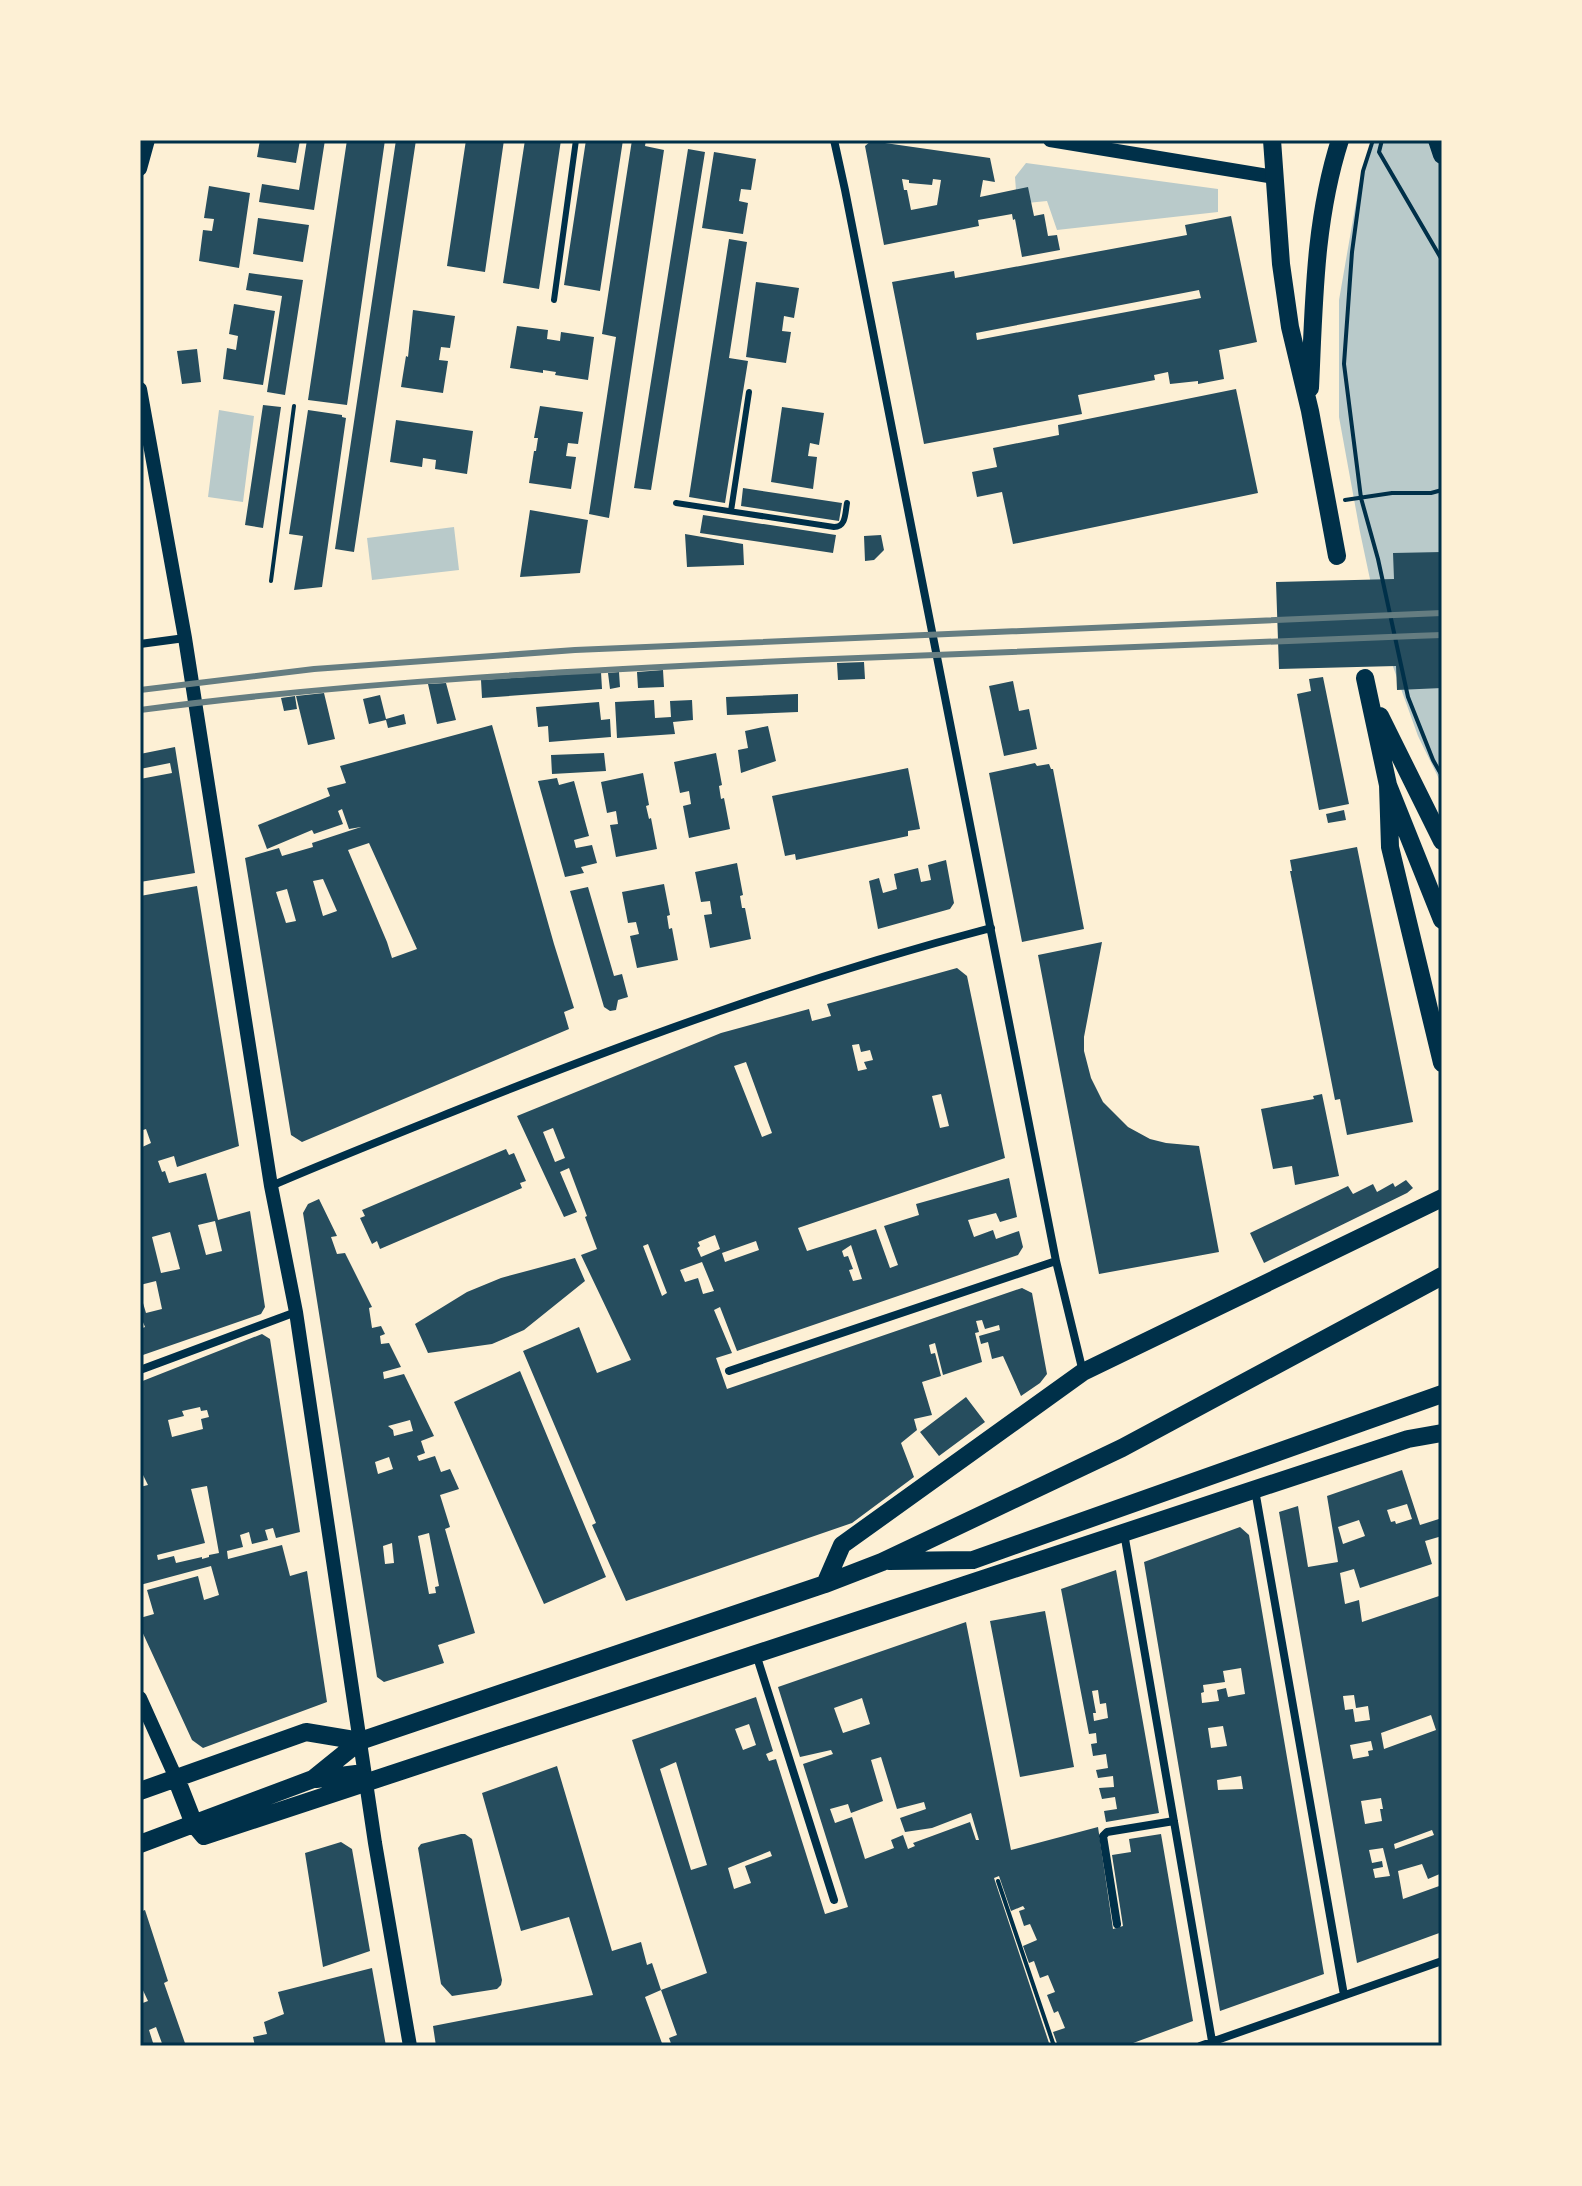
<svg xmlns="http://www.w3.org/2000/svg" width="1582" height="2186" font-family="'Asap Condensed',sans-serif">
<style>
.green{fill:#b9caca}
.building{fill:#264d5e;fill-rule:evenodd}
.lines{fill:none;stroke-linecap:round;stroke-linejoin:round}
.path{stroke:#003049;stroke-width:4}
.service{stroke:#003049;stroke-width:6}
.minor{stroke:#003049;stroke-width:8}
.tertiary{stroke:#003049;stroke-width:14}
.primary{stroke:#003049;stroke-width:18}
.trunk{stroke:#003049;stroke-width:18}
.rail{stroke:#657d81;stroke-width:6}
.neatline{fill:none;stroke:#003049;stroke-width:3}
</style>
<rect width="100%" height="100%" fill="#fdf0d5"/>
<path class="green" d="M1375,140h67v645l-24,-49 -36,-100 -22,-104 -21,-115v-117l20,-115z
M1026,163l192,26v23l-161,18 -10,-29 -30,3 -2,-27z
M219,410l35,6 -11,86 -35,-5z
M454,527l5,43 -87,10 -5,-42z"/>
<path class="building" d="M260,140h40l-4,23 -39,-6z
M307,140h18l-11,70 -55,-8 3,-18 37,6z
M347,140h38l-38,265 -39,-5z
M396,140h20l-62,412 -19,-3z
M466,140h38l-19,132 -38,-6z
M525,140h36l-22,149 -36,-6z
M586,140h37l-23,151 -36,-6z
M632,140h14l-1,6 19,4 -55,368 -20,-4 27,-177 -14,-3z
M871,141l119,17 5,24 -12,-2 -3,17 48,-10 6,29 10,-2 4,22 9,-1 3,15 -38,7 -7,-38 -2,1 -1,-6 -34,6 1,6 -95,19 -19,-99zM902,179l7,1v3l23,2 1,-6 8,1 -4,25 -26,5 -4,-20h-3z
M688,149l17,3 -54,338 -17,-2z
M714,152l42,7 -5,31 -10,-1 -2,12 9,2 -5,31 -41,-6z
M209,186l41,7 -11,75 -40,-7 4,-31 9,1 2,-12 -10,-1z
M1231,216l26,126 -38,8 5,29 -26,5v-3l-28,3 -2,-12 -14,3 1,5 -77,15 4,19 -158,30 -32,-162 62,-11 1,7 232,-43 -2,-10zM1199,290l2,8 -224,42 -1,-7z
M258,218l51,7 -6,37 -50,-8z
M729,239l18,3 -18,116 19,3 -23,142 -36,-6z
M249,273l54,7 -18,115 -18,-3 15,-96 -36,-6z
M756,282l43,6 -5,30 -10,-2 -2,15 9,1 -5,31 -40,-6z
M234,304l41,7 -12,74 -40,-6 4,-31 9,2 2,-14 -9,-2z
M413,310l42,6 -5,32 -9,-1 -2,13 9,1 -5,32 -42,-6 5,-31 2,1z
M517,326l31,4 -1,9 13,2 1,-9 33,5 -6,43 -33,-5 1,-3 -13,-2v3l-33,-5z
M197,349l4,33 -19,2 -5,-33z
M1236,389l22,104 -245,51 -11,-52 -25,5 -5,-25 25,-5 -4,-19 66,-13 -1,-10z
M263,405l18,2 -18,121 -18,-3z
M540,406l43,6 -5,32 -10,-1 -2,13 10,1 -5,32 -42,-6 5,-32h2l2,-13h-4z
M782,407l42,6 -5,32 -9,-2 -2,13 9,1 -4,32 -42,-7z
M308,410l34,5v2l4,1 -24,169 -28,3 9,-54 -14,-2z
M396,420l77,11 -6,43 -32,-5 1,-9 -13,-2 -1,9 -32,-5z
M743,488l99,15 -3,18 -98,-15z
M530,510l58,10 -8,53 -60,4z
M703,515l133,20 -3,18 -133,-20z
M685,534l58,10 1,21 -57,2z
M881,535l3,15 -10,10 -9,1 -1,-25z
M1442,552v136l-45,2 -1,-24 -117,3 -3,-87 118,-3 -1,-26z
M864,662l1,17 -27,1 -1,-17z
M663,670l1,17 -26,1 -1,-16z
M601,672l1,17 -120,9 -1,-18z
M619,672l1,15 -10,2 -2,-16z
M1323,677l26,127 -30,6 -22,-116 14,-3 -2,-12z
M1013,681l6,30 10,-2 8,40 -33,7 -15,-70z
M446,683l10,37 -19,4 -9,-40z
M324,693l11,46 -27,6 -12,-49z
M798,694v18l-71,3 -1,-18z
M380,695l6,24 18,-5 2,10 -18,4 -2,-8 -17,4 -6,-25z
M295,696l2,13 -13,2 -3,-13z
M654,700l1,18 16,-1 -1,-16 22,-1 1,20 -20,2 2,12 -58,4 -2,-36z
M599,702l2,18 9,-1 1,18 -62,5 -1,-16 -10,1 -2,-20z
M492,725l62,219 20,64 -10,4 5,17 -267,113 -11,-7 -46,-277 34,-10 3,8 31,-9 -1,-4 49,-16 -12,2 -7,-20 -4,2 5,13 -29,10 -2,-4 -45,19 -9,-24 72,-29 -3,-8 19,-5 -6,-17zM369,843l48,106 -25,9 -5,-16 -39,-92zM323,879l14,32 -14,5 -10,-35zM287,889l9,32 -10,2 -10,-31z
M768,726l8,35 -35,12 -3,-23 10,-2 -3,-17z
M175,747l20,126 -55,9v-103l32,-6 -2,-10 -30,6v-15z
M604,753l2,18 -54,3 -1,-19z
M716,753l6,32 -3,1 2,13 3,-1 6,31 -41,9 -6,-32 8,-2 -2,-13 -9,2 -6,-31z
M1035,763l2,3 12,-2 2,5h2l31,160 -62,13 -33,-169z
M908,768l12,61 -12,2v5l-112,24 -1,-6 -10,2 -13,-60z
M643,773l6,32 -3,1 3,13 2,-1 6,31 -41,8 -6,-32 8,-1 -2,-13 -9,2 -6,-31z
M557,778l2,7 15,-4 15,55 -15,4 2,8 16,-3 5,18 -16,4 3,6 -19,4 -27,-96z
M1344,810l2,10 -18,3 -2,-9z
M1357,847l56,275 -66,13 -7,-36 -5,1 -45,-229h2l-2,-11z
M946,860l8,43 -4,6 -72,20 -9,-48 10,-3 4,15 14,-4 -3,-15 24,-6 3,14 10,-2 -3,-15z
M737,863l6,32 -3,1 2,12h3l6,31 -41,9 -6,-33 8,-1 -2,-13 -9,1 -6,-30z
M664,884l6,31 -3,1 2,13 3,-1 6,32 -41,8 -7,-32 9,-2 -3,-12 -8,1 -6,-31z
M197,886l42,260 -62,21 -3,-11 -16,5 4,11 3,-1 4,12 37,-10 12,47 32,-9 15,96 -4,7 -121,42v-27l5,-2 -5,-12v-22l6,20 16,-4 -6,-28 -16,4v-137l11,-5 -5,-14 -6,2v-235zM215,1221l7,30 -16,4 -8,-30zM170,1232l10,37 -19,4 -9,-36z
M588,887l26,89 8,-2 6,23 -10,3 -2,10 -6,1 -6,-4 -34,-116z
M1102,942l-18,95v14l7,27 12,24 25,25 22,12 16,4 33,3 20,106 -120,22 -61,-319z
M957,968l10,8 38,182 -207,70 9,23 69,-22 14,39 8,-3 -14,-39 35,-11 -3,-11 93,-26 8,39 -17,5 -4,-9 -28,7 6,17 19,-7 3,9 23,-8 4,16 -5,8 -281,96 -17,-44 -6,3 18,43 -16,5 11,31 295,-101 10,5 15,81 -7,9 -19,13 -18,-40 -11,3 -4,-17 -7,2 -2,-8 21,-6 -1,-5 -14,4 -3,-9 -6,1 3,11 -4,1 7,29 -39,13 -8,-32 -6,2 2,9 4,-1 6,23 -19,6 10,33 -18,4 3,11 -16,13 13,34 -62,46 -226,78 -34,-76 4,-2 -73,-172 56,-24 18,46 34,-13 -50,-105 16,-6 -12,-32 2,-1 -18,-48 -9,4 17,40 -13,5 -47,-101 204,-83 88,-24 3,12 19,-5 -4,-12zM859,1044l2,8 9,-2 3,10 -9,2 3,7 -9,2 -6,-26zM746,1062l26,71 -10,4 -28,-71zM941,1094l8,32 -9,2 -8,-32zM553,1128l12,30 -10,4 -12,-30zM715,1235l5,14 -19,8 -4,-9 3,-2 -2,-4zM756,1241l3,9 -34,12 -3,-9zM648,1244l19,49 -5,3 -19,-50zM851,1245l11,34 -9,2 -4,-11 4,-1 -5,-13 -4,1 -2,-6zM702,1262l12,29 -11,3 -5,-16 -13,4 -5,-12z
M1322,1094l17,82 -44,9 -3,-19 -19,3 -12,-60 53,-10 -1,-3z
M506,1149l3,6 5,-2 12,28 -6,2 2,5 -142,61 -3,-8 -5,3 -12,-26 5,-2 -3,-6z
M1406,1180l7,8 -6,5 -143,70 -14,-30 98,-47 5,8 20,-10 4,8 16,-9 2,4z
M319,1199l18,37 -6,1 6,17 8,-1 27,54 -3,1 3,20 9,-2 4,8 -5,2 1,8 8,-1 12,24 -18,5 1,7 20,-5 30,62 -13,5 4,12 -8,3 2,5 16,-5 6,16 9,-3 9,20 -19,6 10,32 -5,2 30,104 -37,12 6,18 -60,19 -7,-5 -74,-464 5,-9zM410,1420l3,11 -19,5 -1,-6 -5,-4zM389,1457l4,12 -15,5 -3,-12zM429,1533l10,53 -4,1 1,6 -7,1 -11,-58zM392,1543l2,20 -9,1 -2,-18z
M575,1258l10,23 -61,49 -32,14 -64,9 -13,-29 52,-32 34,-14z
M262,1334l8,5 30,193 -24,6 -3,-10 -8,2 3,10 -16,4 -3,-12 -9,3 3,12 -16,4 1,8 54,-14 8,31 17,-5 20,131 -124,46 -11,-8 -52,-113v-9l14,-4 -7,-24 51,-14 6,24 15,-5 -8,-29 -71,19v-98l8,-2 -8,-16v-87zM200,1407l1,4 6,-1 2,7 -8,2 2,10 -31,8 -4,-17 16,-4 -2,-5zM207,1486l12,67 -10,2v2l-7,2v-2l-26,6 -2,-7 -16,4 -1,-5 48,-12 -14,-54z
M520,1371l86,206 -62,27 -90,-202z
M966,1397l19,25 -46,34 -19,-24z
M1402,1470l18,55 22,-7v18l-17,5 7,23 -72,24 -6,-19 -14,4 5,31 14,-4 3,22 80,-27v183l-3,1 3,10v84l-14,6 -6,-15 -24,7 5,28 39,-14v47l-85,31 -78,-451 19,-6 10,61 30,-5 -11,-66zM1407,1504l5,15 -16,5 -1,-3 -4,1 -4,-12zM1359,1520l6,16 -22,8 -5,-17zM1354,1695l2,13 12,-2 2,14 -15,2 -2,-13 -8,1 -2,-14zM1431,1715l5,15 -52,19 -3,-16zM1371,1741l2,9 -5,1 1,5 -16,3 -3,-14zM1381,1798l2,11h-3l2,12 -17,3 -4,-23zM1432,1830l2,5 -39,14 -1,-5zM1383,1848l7,28 -15,2 -2,-9 10,-2 -1,-6 -10,2 -3,-13z
M1240,1527l9,8 75,439 -104,37 -76,-449zM1241,1668l4,26 -17,3 -2,-9 -9,2 2,11 -17,2 -1,-10 3,-1 -1,-7 22,-3 -2,-11zM1223,1726l4,20 -16,2 -3,-20zM1241,1776l2,13 -25,1 -1,-10z
M1116,1570l43,243 -53,9 -2,-11 13,-2 -2,-12 -13,2 -3,-11 15,-1 -1,-11 -15,2 -2,-8 12,-2 -2,-14 -13,2 -2,-12 6,-1 -1,-10 -7,1 -28,-145zM1098,1690l2,14 6,-1 2,15 -14,3 -1,-8h3l-4,-22z
M1045,1611l29,156 -54,10 -30,-156z
M966,1622l45,228 87,-23 15,102 10,-3 -11,-71 19,-3 -2,-13 32,-5 32,187 -68,25h-67l-5,-14 12,-4 -7,-17 -4,2 -7,-18 8,-3 -7,-17 -8,3 -6,-17 -5,2 -6,-17 14,-6 -7,-16 -6,2 -5,-15 6,-2 -2,-3 -12,5 -12,-35 -5,2 56,168h-378l-3,-8 8,-3 -16,-45 46,-17 -75,-233 124,-43 17,54 -7,3 3,7 7,-2 49,155 23,-7 -45,-143 30,-10 -2,-4 -31,7 -22,-70zM862,1698l8,26 -27,9 -9,-25zM749,1724l7,21 -13,5 -8,-21zM881,1757l16,52 27,-7 2,7 -26,9 5,14 27,-4 39,-15 8,27h-3l-6,-18 -57,21 2,3 -7,3 -5,-14 -12,5 3,8 -29,11 -13,-42 -17,6 -5,-14 18,-5 3,9 32,-12 -12,-41zM676,1762l31,103 -16,5 -31,-101zM770,1851l2,5 -27,10 6,17 -17,6 -6,-21z
M557,1766l55,185 29,-9 6,23 5,-2 9,27 -16,7 18,49h-227l-3,-20 160,-31 -24,-78 -48,14 -39,-138z
M461,1834h4l7,5 30,141 -1,5 -4,4 -45,7 -11,-12 -23,-136 3,-4z
M341,1842l11,7 18,102 -47,16 -18,-114z
M145,1910l23,71 -4,2 22,63h-23l-7,-19 -7,3 5,16h-14v-42l8,-3 -8,-17v-72z
M372,1968l14,78h-131l-2,-9 14,-3 -3,-12 20,-8 -6,-22z"/>
<g class="lines">
<path class="path" d="M1373,140l-10,31 -11,81 -8,112 17,134 17,61 30,138 25,63 9,16
M1382,140l-3,12 63,108
M1345,500l47,-7h39l11,-3
M271,581l23,-175
M998,1881l56,165"/>
<path class="service" d="M554,300l22,-160
M676,503l158,24c12,0 11,-13 13,-24
M731,511l18,-119"/>
<path class="minor" d="M834,140l11,50 211,1071 27,111
M140,644l45,-6
M271,1186c65,-28 131,-54 196,-80 173,-69 344,-131 524,-178
M140,1370l156,-58
M729,1371l327,-110
M1255,1490l89,505
M1124,1533l88,508
M756,1654l78,246
M1117,1924l-14,-88 4,-4 67,-11
M1200,2046l242,-85"/>
<path class="tertiary" d="M1050,140l224,37
M140,169l8,-29
M140,389l45,249 86,548 25,126 79,531 35,203
M140,1698l36,80"/>
<path class="primary" d="M1272,140l9,124 9,63 20,84 27,145
M1310,388c4,-84 4,-167 30,-248
M1365,678l23,107 54,135
M1380,716l62,125
M1388,785l2,62 52,216
M889,1561l84,-1 469,-166
M825,1584l17,-39 241,-173 359,-174
M176,1778l18,46 10,12 1204,-397 34,-6
M316,1779l40,-5 10,8
M140,1791l166,-59 54,9
M140,1844l173,-65 47,-38 465,-157 57,-22 240,-114 320,-172"/>
<path class="trunk" d="M1437,140l5,15"/>
<path class="rail" d="M140,690l174,-21 261,-19 867,-37
M140,710c221,-29 444,-40 667,-50 211,-10 423,-18 635,-25"/>
</g>
<rect width="1582" height="2186" fill="none" stroke="#fdf0d5" stroke-width="284"/>
<rect x="142" y="142" width="1298" height="1902" class="neatline"/>
</svg>
